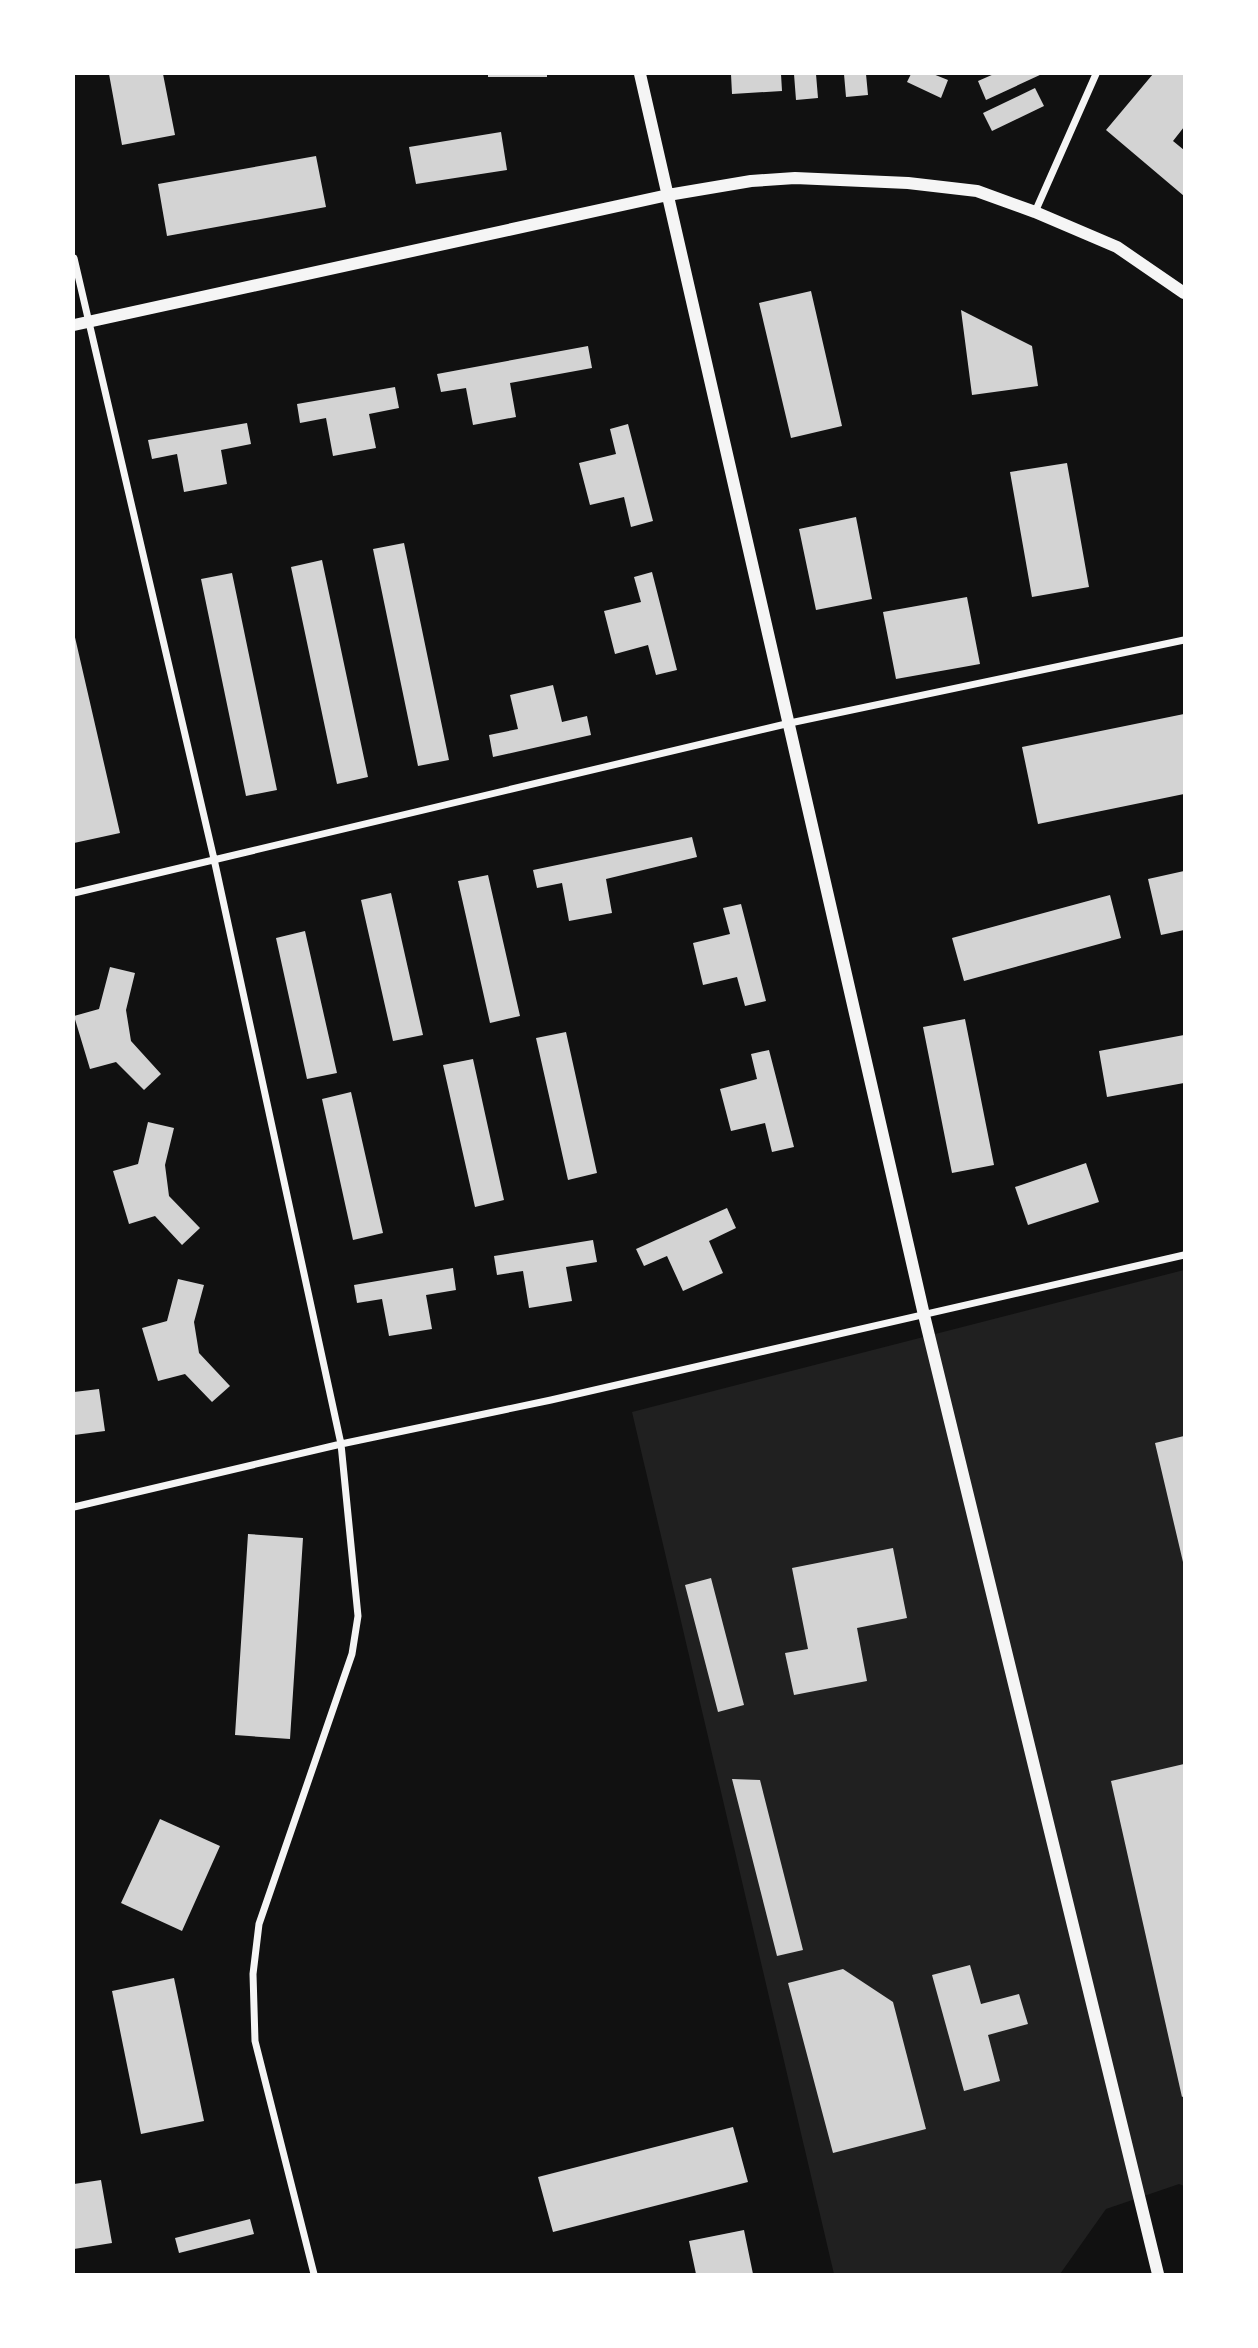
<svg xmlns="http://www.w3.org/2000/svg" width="1258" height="2348" font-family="'Space Grotesk',sans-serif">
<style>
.green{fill:#202020}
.building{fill:#d3d3d3}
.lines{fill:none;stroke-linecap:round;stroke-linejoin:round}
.minor{stroke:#f5f5f5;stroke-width:7}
.tertiary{stroke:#f5f5f5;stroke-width:12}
</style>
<rect width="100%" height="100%" fill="#111"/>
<path class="green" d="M1184,1270v916l-5,-2 -73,25 -46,65h-226l-202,-862z"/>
<path class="building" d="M109,74h54l12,61 -53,10z
M488,74h59v3h-59z
M731,74h50l1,17 -50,3z
M794,74h22l2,24 -22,2z
M844,74h22l2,21 -22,2z
M911,74h22l15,6 -7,18 -34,-16z
M994,74h48l-56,26 -8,-19z
M1153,74h31v53l-11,14 11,9v46l-78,-66z
M1035,88l9,18 -52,25 -9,-18z
M501,132l6,38 -91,14 -7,-37z
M316,156l10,51 -159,29 -9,-52z
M811,291l31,135 -51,12 -32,-135z
M961,310l71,36 6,40 -66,9z
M588,346l4,22 -82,15 6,34 -43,8 -7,-37 -25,4 -4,-18z
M395,387l4,21 -30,6 7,34 -43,8 -7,-38 -26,5 -3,-19z
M247,423l4,21 -30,6 6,34 -43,8 -7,-38 -25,5 -4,-19z
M628,424l25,97 -22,6 -7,-30 -34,8 -11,-42 37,-9 -6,-25z
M1067,463l22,124 -57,10 -22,-125z
M856,517l16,82 -56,11 -17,-81z
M404,543l45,217 -31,6 -45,-217z
M322,560l46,217 -31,7 -46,-217z
M652,572l25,98 -21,5 -8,-30 -33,9 -11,-43 37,-9 -7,-25z
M232,573l45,217 -31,6 -45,-217z
M967,597l13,67 -84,15 -13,-67z
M74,633l46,200 -46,10z
M553,685l9,37 25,-6 4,19 -98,22 -4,-22 29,-6 -8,-34z
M1184,714v80l-146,30 -16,-77z
M692,837l5,20 -91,22 6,34 -43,8 -7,-38 -25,5 -4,-18z
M1184,871v59l-23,5 -13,-56z
M488,875l32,141 -30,7 -32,-142z
M391,893l32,142 -30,6 -32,-141z
M1110,895l11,43 -157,43 -12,-43z
M741,904l25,97 -21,5 -8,-29 -34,8 -10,-42 37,-9 -7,-26z
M305,931l32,142 -30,6 -31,-141z
M110,967l25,6 -9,37 5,31 30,33 -17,16 -28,-28 -26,7 -16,-53 25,-7z
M965,1019l29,146 -42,8 -29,-146z
M566,1032l31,141 -29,7 -32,-142z
M1184,1035v48l-77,14 -8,-46z
M769,1050l25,97 -22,5 -7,-29 -34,8 -11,-42 37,-10 -6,-25z
M473,1059l31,141 -29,7 -32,-142z
M351,1092l32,141 -30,7 -31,-141z
M148,1122l26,6 -9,37 4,31 31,32 -18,17 -27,-29 -26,8 -16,-53 25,-7z
M1086,1163l13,39 -71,23 -13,-38z
M727,1208l9,20 -27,13 14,32 -40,18 -16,-35 -23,10 -8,-17z
M593,1240l4,22 -31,5 6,34 -43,7 -6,-37 -26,4 -3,-19z
M453,1268l3,22 -30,5 6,34 -43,7 -7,-37 -25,4 -3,-18z
M178,1279l26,6 -10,37 5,31 31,33 -18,16 -27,-28 -27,7 -16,-53 25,-7z
M99,1389l6,42 -31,4v-43z
M1184,1436v126h-1l-28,-119z
M248,1534l55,4 -13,201 -55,-4z
M893,1548l14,70 -50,10 10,53 -73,14 -9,-42 23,-4 -16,-81z
M711,1578l33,127 -26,7 -33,-127z
M1184,1764v332l-2,1 -71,-316z
M732,1779l28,1 43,170 -26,6z
M160,1819l60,27 -38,85 -61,-28z
M970,1965l11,39 38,-10 9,30 -40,11 12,46 -36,10 -32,-116z
M843,1969l50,33 33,127 -93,24 -45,-170z
M174,1978l30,143 -63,13 -29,-143z
M733,2127l15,55 -195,50 -15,-55z
M101,2180l11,63 -38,6v-65z
M250,2219l4,15 -75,19 -4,-15z
M744,2230l9,44h-57l-7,-33z"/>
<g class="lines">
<path class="minor" d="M1035,212l61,-138
M74,258l140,601 127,585 17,172 -6,38 -93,270 -6,50 2,67 59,233
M74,893l716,-170 394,-83
M74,1507l267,-63 210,-44 633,-145"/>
<path class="tertiary" d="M640,74l284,1241 234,959
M74,325l594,-130 83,-14 44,-3 113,5 69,8 58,21 82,35 67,46"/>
</g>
<rect width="1258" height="2348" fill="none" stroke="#ffffff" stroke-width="150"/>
</svg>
